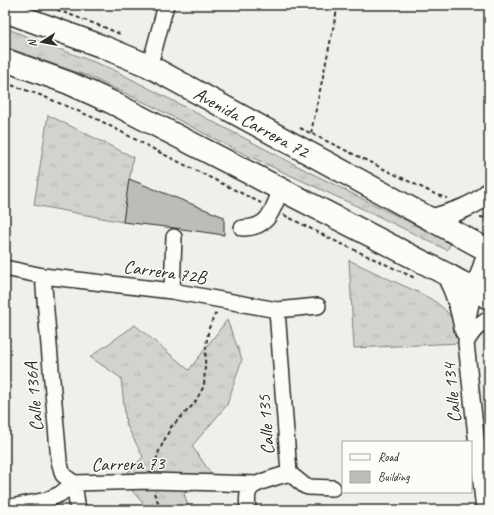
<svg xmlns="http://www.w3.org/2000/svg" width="494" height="515" font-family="Caveat,sans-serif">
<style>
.grass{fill:url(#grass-tufts);stroke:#7f7e7d}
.building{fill:#bdbcb8;stroke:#2b2b2b}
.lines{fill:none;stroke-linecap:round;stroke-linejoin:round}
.minor-casing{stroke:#2b2b2b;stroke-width:18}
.major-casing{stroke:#2b2b2b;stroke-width:22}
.highway-casing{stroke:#2b2b2b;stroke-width:25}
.path{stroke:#2b2b2b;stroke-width:2;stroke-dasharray:4 3;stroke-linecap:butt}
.minor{stroke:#fdfcf7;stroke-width:15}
.major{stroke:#fdfcf7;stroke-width:19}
.highway{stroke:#fdfcf7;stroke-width:22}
.labels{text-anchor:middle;stroke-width:3;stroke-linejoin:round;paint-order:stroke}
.street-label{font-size:19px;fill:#2b2b2b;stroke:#fdfcf7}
</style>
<defs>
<pattern id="grass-tufts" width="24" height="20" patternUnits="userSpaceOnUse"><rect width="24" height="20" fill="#d3d2cf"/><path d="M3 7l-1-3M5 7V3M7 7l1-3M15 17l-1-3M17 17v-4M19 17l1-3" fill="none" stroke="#b5b4b2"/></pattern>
</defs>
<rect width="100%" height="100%" fill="#f0efeb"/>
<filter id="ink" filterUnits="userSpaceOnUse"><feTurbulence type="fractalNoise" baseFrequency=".025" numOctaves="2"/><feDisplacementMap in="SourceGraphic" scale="8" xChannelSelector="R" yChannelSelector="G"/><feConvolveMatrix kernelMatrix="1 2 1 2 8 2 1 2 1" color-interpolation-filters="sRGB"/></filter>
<g filter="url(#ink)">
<path class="grass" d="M5,28l107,41 199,104 140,70 -4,7 -69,-34 -138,-64 -90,-47 -60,-28 -85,-30z
M48,115l85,42 -10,65 -89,-17z
M349,260c17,8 35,17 53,25 16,7 33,14 45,27 8,8 11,20 13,31l-106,5z
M227,320l15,39 -15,46 -35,41 27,39 -35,8 5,17h-40l-16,-18 -5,-20 15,-15 -17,-33 -5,-46 -31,-21 45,-32 54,45z"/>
<path class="building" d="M129,179l95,38v18l-49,-7 -52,-6z"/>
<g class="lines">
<g class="minor-casing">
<path id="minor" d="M149,66l5,-16 12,-45
M242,228c28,0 30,-18 39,-39
M5,268l38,8 129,15 105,19 41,-4
M43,276l16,185 4,14 11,8 4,27
M475,290c-6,18 -9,35 -9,53l18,167
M172,291l2,-54
M466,343c6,-11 11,-17 23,-24
M289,473l16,13 3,1 25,1
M5,508l42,-8 13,-6 14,-11 77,-2 106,3
M248,510c0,-6 -2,-13 1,-19 4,-9 30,-14 40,-18l-12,-163"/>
</g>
<g class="major-casing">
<path id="major" d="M431,219c20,-6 42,-11 58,-27
M475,290l14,-42"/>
</g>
<g class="highway-casing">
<g id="highway">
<path id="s1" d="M5,11l96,35 48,20 340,185"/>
<path d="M5,60l64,23 42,19 337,173 41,23"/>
<path d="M448,275c10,19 14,34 18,55"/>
</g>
</g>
<path class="path" d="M44,5l62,23 14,6
M5,83l35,12 59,25 60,32 102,51
M300,128l137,67 10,3
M311,133l27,-128
M284,215l47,24 84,39
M480,217l9,1
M154,467l5,-16 12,-24 23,-23 10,-18 2,-41 3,-17 5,-12 3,-4
M154,493l3,7 6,10"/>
<use href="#minor" class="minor"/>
<use href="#major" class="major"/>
<use href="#highway" class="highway"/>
</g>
</g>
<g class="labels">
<g class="street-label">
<text dy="7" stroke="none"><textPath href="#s1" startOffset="271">Avenida Carrera 72</textPath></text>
<text transform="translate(165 271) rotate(8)" y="7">Carrera 72B</text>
<text transform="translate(451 393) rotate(-96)" y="7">Calle 134</text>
<text transform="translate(33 397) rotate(-95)" y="7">Calle 136A</text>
<text transform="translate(265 425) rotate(-94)" y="7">Calle 135</text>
<text transform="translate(128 463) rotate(-1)" y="7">Carrera 73</text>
</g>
</g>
<rect width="494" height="515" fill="none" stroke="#fdfcf7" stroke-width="20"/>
<rect x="10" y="10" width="474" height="495" fill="none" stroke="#2b2b2b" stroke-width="1.5" filter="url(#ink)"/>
<rect x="342" y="441" width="130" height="52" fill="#fdfcf7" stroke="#a9a8a5"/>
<rect x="350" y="454" width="20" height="6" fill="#fdfcf7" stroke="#a9a8a5"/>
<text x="378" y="461" font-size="12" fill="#2b2b2b">Road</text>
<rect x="350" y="471" width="20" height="12" fill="#bdbcb8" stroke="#a9a8a5"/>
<text x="378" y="481" font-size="12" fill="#2b2b2b">Building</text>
<g transform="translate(42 42) rotate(259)" stroke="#fdfcf7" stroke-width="3" paint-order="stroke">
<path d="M0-3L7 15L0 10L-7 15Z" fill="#2b2b2b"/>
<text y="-6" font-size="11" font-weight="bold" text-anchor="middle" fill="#2b2b2b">N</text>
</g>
</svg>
